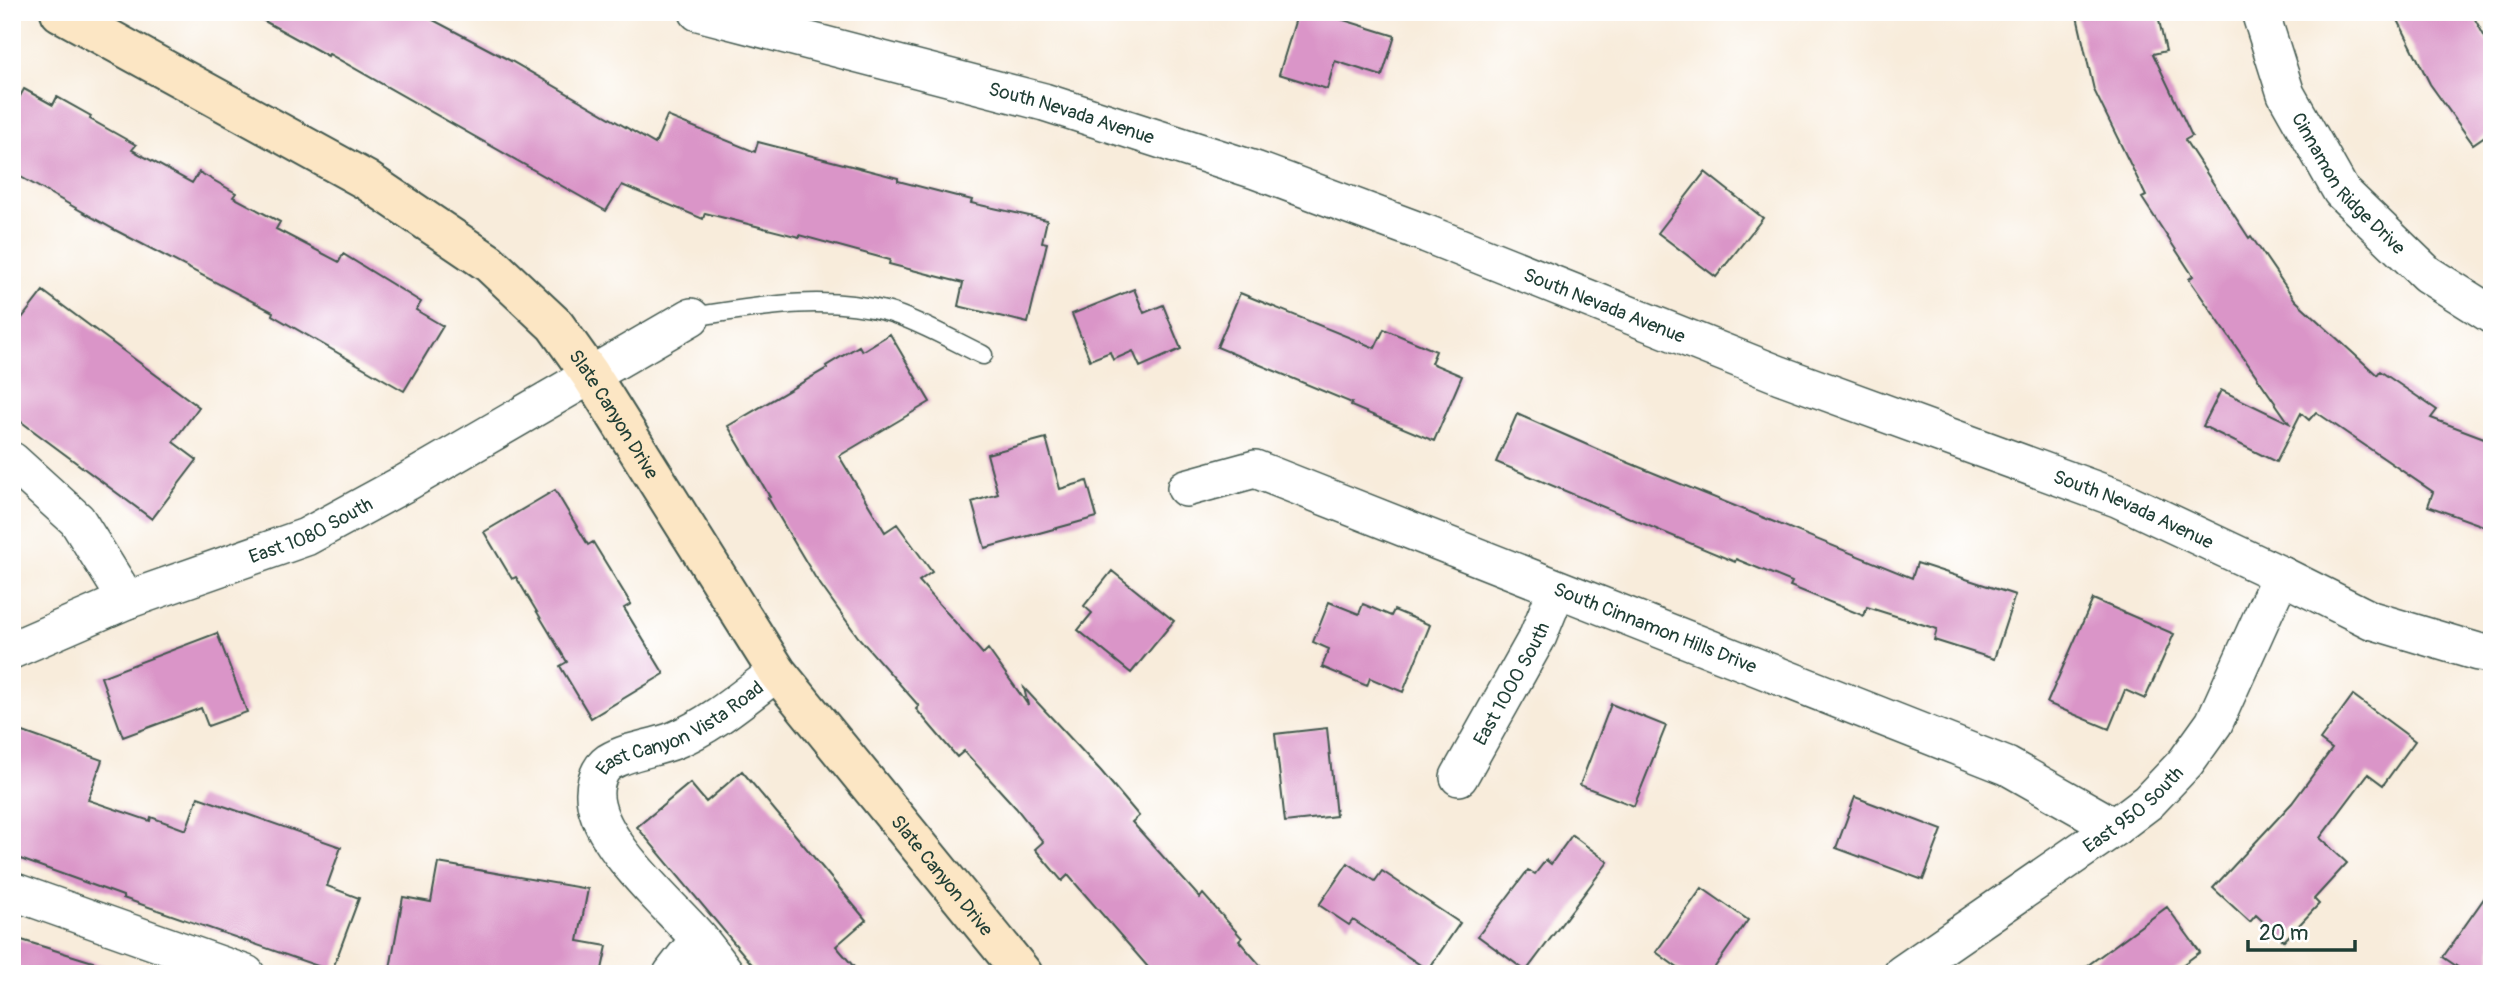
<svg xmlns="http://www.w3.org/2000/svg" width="2504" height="986" font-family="Pangolin,sans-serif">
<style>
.building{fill:#da95c8}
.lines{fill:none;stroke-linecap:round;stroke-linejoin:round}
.lane-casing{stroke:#40574d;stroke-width:21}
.street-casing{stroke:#40574d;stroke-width:40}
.secondary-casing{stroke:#40574d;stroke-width:42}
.lane{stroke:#fff;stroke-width:18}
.street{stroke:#fff;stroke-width:37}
.secondary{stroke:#fce6c4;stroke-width:38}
.labels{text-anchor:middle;stroke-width:5;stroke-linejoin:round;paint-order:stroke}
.street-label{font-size:19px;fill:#1f3d34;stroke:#fff}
</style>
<rect width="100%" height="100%" fill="#fff"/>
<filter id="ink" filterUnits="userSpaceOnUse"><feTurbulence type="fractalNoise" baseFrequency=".0143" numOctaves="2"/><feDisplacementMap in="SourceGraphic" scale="14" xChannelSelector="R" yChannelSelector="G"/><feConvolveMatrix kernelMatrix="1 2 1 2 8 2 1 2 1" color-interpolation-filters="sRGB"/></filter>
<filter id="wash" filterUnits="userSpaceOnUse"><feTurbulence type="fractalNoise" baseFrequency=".00686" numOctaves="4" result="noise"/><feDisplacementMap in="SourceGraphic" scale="28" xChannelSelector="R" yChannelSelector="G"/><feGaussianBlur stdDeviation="1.57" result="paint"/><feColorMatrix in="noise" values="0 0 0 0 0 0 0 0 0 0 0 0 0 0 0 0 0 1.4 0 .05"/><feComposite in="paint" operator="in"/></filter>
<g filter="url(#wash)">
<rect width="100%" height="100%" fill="#f8ecdb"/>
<g id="blocks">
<path class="building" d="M248,12h170l93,49 144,83 12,-28 88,36 3,-10 140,36v3l74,19 -1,3 76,17 -5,22 5,1 -19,80 -70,-17 5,-23 -74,-19 1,-4 -91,-25v2l-94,-24 -2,6 -81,-34 -16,26 -277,-157 -1,2z
M1298,12h20l77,24 -13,40 -47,-15 -8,28 -48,-15z
M2076,12h81l9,39 -13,3 39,82 -7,4 64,98 2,-2 44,64 82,75 3,-4 57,39 -6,8 61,23v88l-64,-23 5,-14 -117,-80 -7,8 -8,-7 -25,49 -73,-36 18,-36 68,33 -100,-144 4,-3 -51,-78 4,-2 -52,-106z
M2394,12h77l21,38v81l-19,13 -43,-60z
M24,89l29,16 4,-8 34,19 -1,3 46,26 -4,5 60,33 7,-11 37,21 -3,4 47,25 -4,7 63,33 4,-8 78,48 -5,8 27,16 -39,65 -132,-76 1,-3 -158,-82 -103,-58v-61z
M1705,172l58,46 -47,59 -58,-44z
M1134,289l10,24 19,-8 18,44 -41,18 -7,-16 -20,9 -3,-8 -20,8 -18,-46z
M43,291l156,116 -26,35 24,18 -45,59 -140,-104v-84z
M1240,293l135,55 9,-19 52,22 -5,12 31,13 -28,65 -83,-35 1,-3 -135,-56z
M890,334l40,68 -91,54 46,76 12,-8 35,48 -13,9 64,73 5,-5 40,56 -4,-17 77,83 38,45 -7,6 68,76 3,-4 39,44 -3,3 29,33h-114l-86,-99 -6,6 -27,-32 8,-7 -27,-34 -52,-57 -7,6 -41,-48 3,-3 -61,-69 -43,-60 -47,-79 2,-1 -42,-71 99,-58 -1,-2 33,-20 3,5z
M1517,414l100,44 295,120 5,-15 98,32 -21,64 -60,-19 3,-11 -70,-22 -3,9 -74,-30 2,-4 -56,-23 -1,3 -239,-100z
M1046,438l14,51 27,-8 10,36 -112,31 -13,-46 26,-8 -11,-40z
M555,490l33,55 5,-3 38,62 -7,4 40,66 -73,44 -31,-52 7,-4 -51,-85 -4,2 -28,-47z
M1112,571l62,50 -43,52 -53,-43 14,-17 -8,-7z
M2093,599l81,35 -29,65 -20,-9 -16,39 -62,-26z
M1329,602l30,12 4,-10 28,12 3,-6 36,15 -27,67 -33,-14 -3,8 -45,-19 7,-18 -16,-7z
M217,633l30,79 -39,14 -7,-18 -78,29 -22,-60z
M2353,695l62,46 -32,44 -15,-11 -48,64 27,25 -33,36 5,5 -35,37 -28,-26 -6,7 -37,-34 79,-85 40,-54 -12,-9z
M1611,704l55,22 -32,80 -54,-21z
M12,728l90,32 -14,40 62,21 1,-4 35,13 12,-33 143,50 -14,39 32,12 -27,73 -209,-73v-2l-111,-40z
M1327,728l9,88 -51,6 -10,-88z
M742,771l124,149 -30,26 24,28h-100l-123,-147 53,-44 16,19z
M1855,797l87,33 -19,50 -87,-32z
M1572,835l36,27 -82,109 -48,-35 50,-66 7,4 11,-14 5,4z
M438,863l150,26 -10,52 29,5 -6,28h-212l14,-77 28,5z
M1348,863l27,18 7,-10 78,52 -32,47 -75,-50 -4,5 -30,-20z
M2492,887v87h-24l-25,-17z
M1702,888l46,32 -38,54h-24l-30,-22z
M2167,907l33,45 -30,22h-94z
M12,937l97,30 -1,7h-96z"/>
</g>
</g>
<g filter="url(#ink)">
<use href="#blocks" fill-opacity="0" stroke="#40574d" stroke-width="2"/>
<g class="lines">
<g class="lane-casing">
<path id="lane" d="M691,317c66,-10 132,-23 198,-5 28,8 67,30 94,43"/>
</g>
<g class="street-casing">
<g id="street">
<path id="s1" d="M698,12l346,90 211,68 172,64 353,141 337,123 164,77 90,45 107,32 14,2"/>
<path id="s2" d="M2260,12l26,82 55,97 86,83 65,41"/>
<path d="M12,461l65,59 50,80"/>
<path id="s3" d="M1186,488l69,-19 752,297 108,61"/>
<path id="s4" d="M12,650l115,-50 179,-63 101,-55 284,-165"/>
<path id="s5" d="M1459,777l79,-141 19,-47"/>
<path d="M12,891l234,83"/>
<path d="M672,974l27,-35"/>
<path id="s6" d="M726,974c-9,-12 -17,-23 -26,-34 -30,-36 -120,-110 -103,-160 2,-7 6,-14 12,-18 20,-12 44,-13 66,-22 37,-15 70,-44 102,-68"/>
<path id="s7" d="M1902,974l213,-147 33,-25 38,-40 28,-39 67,-148"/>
</g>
</g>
<g class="secondary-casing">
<g id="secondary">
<path id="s8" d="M60,12l306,168 123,83 66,62 35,49 187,298 246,302"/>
</g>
</g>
<use href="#lane" class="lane"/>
<use href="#street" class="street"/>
<use href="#secondary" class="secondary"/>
</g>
</g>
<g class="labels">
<g class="street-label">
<text dy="7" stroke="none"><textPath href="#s1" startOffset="387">South Nevada Avenue</textPath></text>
<text dy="7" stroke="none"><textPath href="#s2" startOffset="196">Cinnamon Ridge Drive</textPath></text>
<text dy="7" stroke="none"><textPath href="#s1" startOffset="954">South Nevada Avenue</textPath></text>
<text dy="7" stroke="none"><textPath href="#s8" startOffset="695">Slate Canyon Drive</textPath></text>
<text dy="7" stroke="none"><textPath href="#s1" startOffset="1521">South Nevada Avenue</textPath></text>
<text dy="7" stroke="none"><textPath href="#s4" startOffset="322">East 1080 South</textPath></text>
<text dy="7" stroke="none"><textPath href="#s3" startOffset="502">South Cinnamon Hills Drive</textPath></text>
<text dy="7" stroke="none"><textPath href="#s5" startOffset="107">East 1000 South</textPath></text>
<text dy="7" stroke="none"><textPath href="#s6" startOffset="341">East Canyon Vista Road</textPath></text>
<text dy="7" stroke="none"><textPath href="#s7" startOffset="284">East 950 South</textPath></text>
<text dy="7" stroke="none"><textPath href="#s8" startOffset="1262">Slate Canyon Drive</textPath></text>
</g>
</g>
<rect width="2504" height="986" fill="none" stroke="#fff" stroke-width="42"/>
<path d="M2248 940v10h107v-10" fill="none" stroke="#1f3d34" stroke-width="3.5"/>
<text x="2259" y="940" font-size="21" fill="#1f3d34" stroke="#ffffff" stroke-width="5" paint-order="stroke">20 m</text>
</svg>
